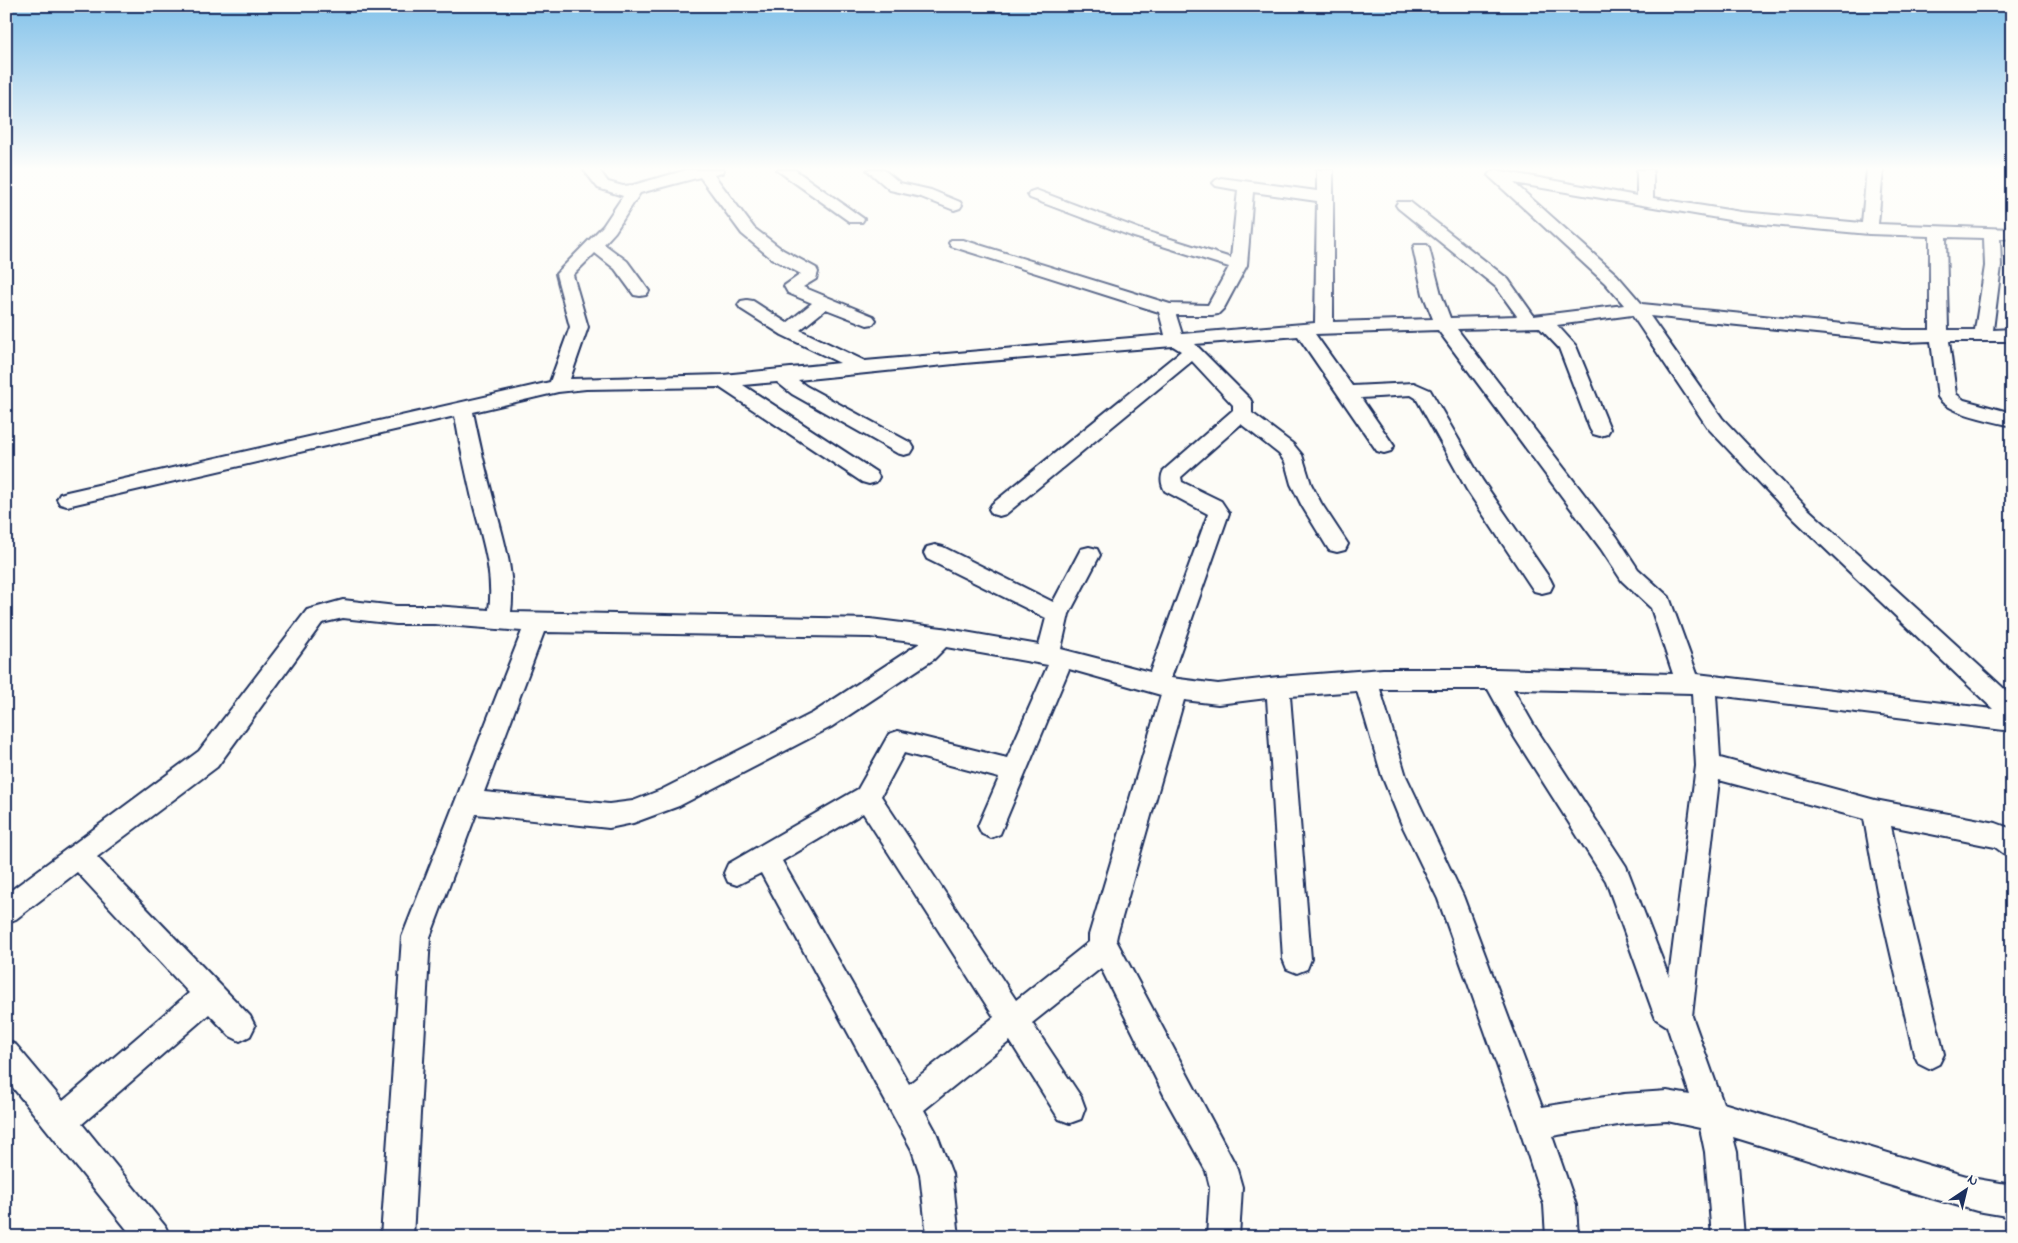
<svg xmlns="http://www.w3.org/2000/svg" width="2018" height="1243" font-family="'Indie Flower',sans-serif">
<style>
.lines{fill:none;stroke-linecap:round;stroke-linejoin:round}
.minor-casing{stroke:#1b2f5e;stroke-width:4}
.minor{fill:#fdfcf7;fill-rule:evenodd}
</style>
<rect width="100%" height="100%" fill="#fdfcf7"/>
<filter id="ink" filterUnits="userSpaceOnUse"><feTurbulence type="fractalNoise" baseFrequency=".02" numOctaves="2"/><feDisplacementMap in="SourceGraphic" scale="10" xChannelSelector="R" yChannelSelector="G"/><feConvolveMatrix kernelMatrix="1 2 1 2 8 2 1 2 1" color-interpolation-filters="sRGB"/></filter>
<g filter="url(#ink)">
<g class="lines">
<g class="minor-casing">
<path id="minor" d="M584,170h15l9,12 15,4 10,-1 54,-15h37l-2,3 -8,2 40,53 29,22 33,18 2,4 -2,7 -13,8 70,29 3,4 -3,4 -6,1 -41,-16 -26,21 65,31 300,-26 -6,-23 -208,-66 -2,-3 2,-3h12l207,64 38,1 21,-38 -98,-31 -101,-38 -2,-3 2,-3 6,-2 106,40 89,28 7,-68 -22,-4 -3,-3 3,-3 5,-2 96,13v-21h16v152l100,-3 -10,-25 -10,-46 2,-3h12l2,3 12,46 9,24 67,-2 -21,-29 -98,-79 -2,-3 2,-3h12l98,77 26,37 90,-11 -19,-22 -114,-105 -3,-3 3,-3 5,-2 141,26v-26h16v28l88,14 121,11 5,-53h16l-5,54 134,5v10l-12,-1 1,28 -8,64 19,-1v12h-63l7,53 8,6 48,13v13c-19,-5 -64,-12 -74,-29l-7,-56 -27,1 -254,-26 72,102 85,90 205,188v35l-296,-36 4,63 155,42 121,23 16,6v28l-9,-4 -8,-6 -104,-21 16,76 37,152 -5,10 -10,5 -10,-5 -5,-10 -35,-152 -15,-83 -145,-39 -27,236 31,87 208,63 46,13 35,6v32l-35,-6 -46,-13 -198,-61 4,15 7,85h-32l-7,-85 -5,-24 -33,-7 -43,3 -72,12 24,69 2,32h-32l-2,-32 -26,-81 -80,-225 -36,-74 -20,-49 -25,-85 -67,5 21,263 -4,10 -10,4 -10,-4 -4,-10 -16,-261 -49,6 -34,-4 -67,235 -1,5 120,226 6,21 -3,50h-32l3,-50 -4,-16 -38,-68 -67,-135 -69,55 49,74 4,11 -4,11 -11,4 -11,-4 -49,-78 -86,69 12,22 16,42 7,63h-32l-7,-63 -8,-24 -151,-277 -24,12 -9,-3 -4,-9 4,-9 130,-75 31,-55 9,-3 109,27 41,-93 -102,-18 -12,12 -103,68 -152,79 -46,17 -24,5 -133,-14 -46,123 -17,300h-32l21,-300 120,-306 -88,-7h-38l-53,-6 -21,5 -105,144 -120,90 153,159 5,10 -5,10 -10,5 -10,-5 -21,-22 -127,110 83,102 5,11h-37l-127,-158v-39l10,5 47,56 126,-108 -112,-121 -61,47 -10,4v-29l193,-143 108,-141 36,-10 53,6h38l55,4c5,-35 -6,-69 -15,-103 -7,-30 -14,-60 -19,-91l-388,90 -7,-2 -3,-5 3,-5 7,-2 483,-110 20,-55 -14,-53 47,-48 20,-30 -25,-8zM700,177l42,57 29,24 30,16 -17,12 4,7 24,10 -25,20 -34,-22 -6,-1 -6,1 -3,4 3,4 41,26 58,28 -117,12 -153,4 18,-52 -15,-52 22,-22 20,16 19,26 6,1 6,-1 3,-4 -22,-30 -23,-17 11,-12 25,-39zM1514,183l227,39 128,12 61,2v94h-26l-262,-26 -25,-29zM1253,192l64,9 -2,122 -133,11 -6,-19h36l6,-1 6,-6 23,-43zM1946,237l38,1 1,28 -10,64h-27zM1632,315l76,113 85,90 200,191 -296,-35 -28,-77 -31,-28 -21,-32 -160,-208 82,-2 20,21 31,81 3,5 7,2 7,-2 3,-5 -34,-83 -19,-21zM1438,330l163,219 21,32 29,27 22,66 -178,-5h-112l-105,8 -60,7 -47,-6 58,-165 -8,-12 -39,-19 -1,-5 60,-53 38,30 6,8 6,22 11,22 27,44 8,2 8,-2 3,-6 -27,-41 -10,-19 -9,-29 -9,-11 -41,-31v-10l-2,-4 -55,-55 103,-8 79,115 7,2 7,-2 3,-5 -33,-48 50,-3 5,3 51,92 67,101 8,2 8,-2 3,-6 -3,-6 -68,-99 -52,-90 -16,-7 -62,3 -37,-52zM1173,346l8,5 -189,153 -3,5 3,5 7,2 7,-2 186,-153 41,44v5l-69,60c-4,7 -3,14 1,21l43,23 -58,158 -89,-23 8,-35 31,-59 -3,-6 -8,-2 -8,2 -28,53 -110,-55 -8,-2 -8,2 -3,6 3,6 119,59 -7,27 -97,-17 -72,-9 -359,-7c5,-37 -8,-74 -17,-110 -8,-30 -15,-60 -21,-90l85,-20 28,-3 133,-2 143,95 7,2 7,-2 3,-5 -3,-5 -133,-87 34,-3 15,12 105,59 7,2 7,-2 3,-5 -3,-5 -105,-57 -8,-6 166,-17zM544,632l326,5 50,6 -107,70 -152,77 -28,11 -24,3 -125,-12zM1069,669l92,26 -72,240v7l-73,58 -135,-204 23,-43 95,25 -21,48 4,8 9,4 9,-4zM1380,689h108l27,49 91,143 46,128 4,10 11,7 23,69 -23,-4 -43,3 -82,13 -79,-211 -57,-120zM1513,689l179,4 4,73 -27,211 -43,-111 -93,-142zM863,813l131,204 -85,67 -127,-223z
M777,170h18l69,49 -2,3h-12z
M867,170h17l16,13 31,7 29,12 2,3 -2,3 -6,2 -33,-13 -31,-7z"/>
</g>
<use href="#minor" class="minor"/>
</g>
</g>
<linearGradient id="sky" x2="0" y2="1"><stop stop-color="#83c2ea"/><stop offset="0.49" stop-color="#fefefb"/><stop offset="1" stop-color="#fefefb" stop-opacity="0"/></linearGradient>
<rect width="2018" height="344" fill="url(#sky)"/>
<rect width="2018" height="1243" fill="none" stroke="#fdfcf7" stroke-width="25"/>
<rect x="12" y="12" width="1993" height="1218" fill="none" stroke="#1b2f5e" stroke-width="2" filter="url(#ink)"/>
<g transform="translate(1966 1190) rotate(35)" stroke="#fdfcf7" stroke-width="4" paint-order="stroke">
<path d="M0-4L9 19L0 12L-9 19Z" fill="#1b2f5e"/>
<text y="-8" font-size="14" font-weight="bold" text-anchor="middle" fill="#1b2f5e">N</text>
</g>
</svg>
